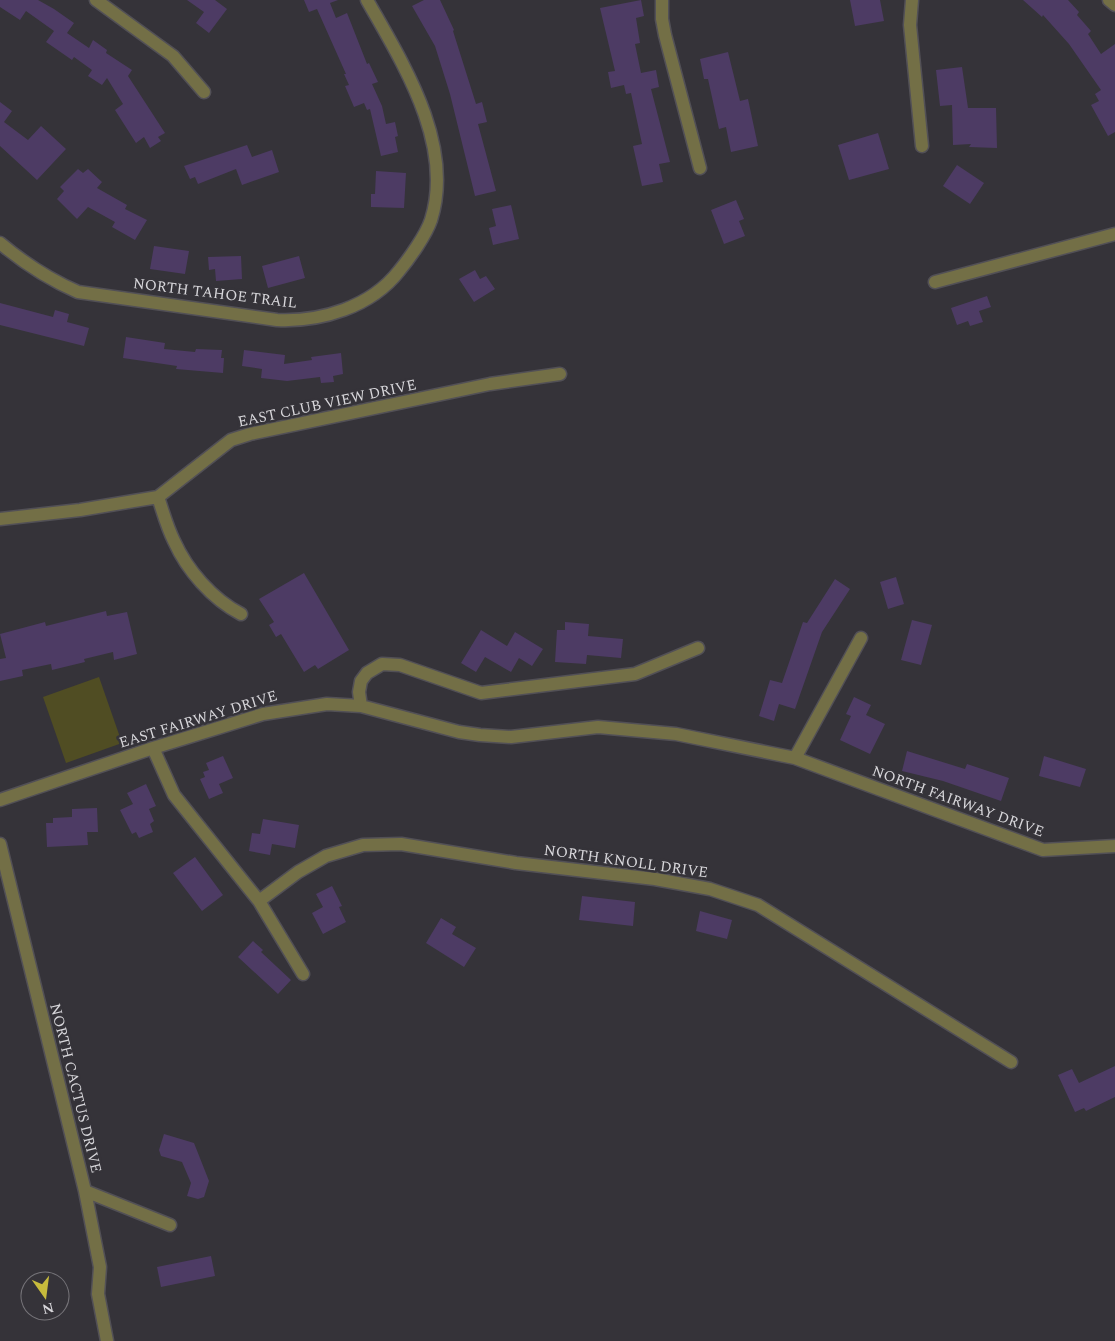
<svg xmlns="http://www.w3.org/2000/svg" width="1115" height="1341" font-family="Spectral,serif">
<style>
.green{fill:#504d23}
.building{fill:#4d3b64}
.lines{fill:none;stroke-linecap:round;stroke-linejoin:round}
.minor-casing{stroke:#525056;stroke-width:15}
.minor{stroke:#736f46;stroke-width:12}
.labels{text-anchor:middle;stroke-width:5;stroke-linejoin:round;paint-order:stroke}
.street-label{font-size:15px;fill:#d7d6da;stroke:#353339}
</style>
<rect width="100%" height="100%" fill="#353339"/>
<path class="green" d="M99,677l23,66 -56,20 -23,-66z"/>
<path class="building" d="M0,0h38l16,9 20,14 -7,10 22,15 4,-8 14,10 -1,3 26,17 -4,6 37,57 -7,4 3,4 -11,7 -6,-11 -8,6 -21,-33 8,-6 -16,-26 -5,7 -14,-9 4,-6 -18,-13 -2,3 -26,-18 8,-11 -28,-20 -6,9 -20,-13z
M187,0h28l12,9 -18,24 -13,-10 8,-11z
M304,0h34l-8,3 6,15 11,-5 20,51 2,-1 9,19 -6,2 10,22 4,18 9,-2 3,14 -3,1 3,15 -17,4 -11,-47 -3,1 -3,-7 -10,4 -9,-21 4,-1 -5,-11h2l-29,-65 -8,3z
M424,0h16l14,30 -1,1 23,73 6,-2 5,20 -9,2 18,67 -21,5 -25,-102 -15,-48 -23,-40z
M641,0l3,16 -8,2 4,25 -5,1 6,29 15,-3 3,17 -8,2 19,73 -11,2 4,18 -21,4 -9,-40 9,-2 -11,-51 -5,1 -2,-9 -13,3 -3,-16 7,-1 -15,-63z
M850,0h30l4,21 -29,5z
M1023,0h45l11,12 -2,3 14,16 -3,3 13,20 14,-10v88l-7,4 -17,-31 8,-4 -4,-7 6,-4 -32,-46 -26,-29 -1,2z
M728,52l12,49 8,-2 10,47 -27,6 -5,-25 -7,2 -11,-50h-4l-4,-20z
M962,67l6,41h28l1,40 -28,-1 2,-3 -18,1 -1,-40 -12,1 -4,-36z
M0,102l12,9 -8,11 24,18 13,-14 25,23 -29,31 -37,-34z
M878,133l11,36 -40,11 -11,-35z
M247,145l5,12 20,-7 7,22 -37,13 -6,-16 -38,15 -3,-7 -5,2 -6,-13z
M957,165l27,18 -14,21 -27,-18z
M78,169l5,4 5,-4 14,13 -5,6 30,17 -2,4 22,11 -12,20 -23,-13 3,-5 -27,-15 -11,12 -20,-20 7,-8 -4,-4z
M376,171l30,2 -2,35 -33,-1v-13h4z
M736,200l8,19 -5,2 6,15 -21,8 -13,-34z
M511,205l8,34 -26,6 -4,-17 7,-2 -4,-17z
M154,246l35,5 -4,23 -35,-5z
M241,256l1,23 -26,2 -1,-12 -6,1 -1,-13z
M299,256l6,22 -37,10 -6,-22z
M475,270l5,9 6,-3 9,13 -21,13 -15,-23z
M987,296l4,11 -12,4 4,11 -13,4 -2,-5 -11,4 -6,-17z
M0,303l53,14 2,-7 14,4 -2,8 22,6 -5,18 -84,-21z
M126,337l39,6 -1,6 31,3 1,-3 26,1 -1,8h3l-1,15 -47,-4 1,-3 -54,-8z
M244,350l41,5 -1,9 28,-4 -1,-3 30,-4 2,21 -10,2 1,6 -13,1 -1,-6 -33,4 -26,-3 1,-9 -20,-3z
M304,573l45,77 -31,19 -3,-4 -11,7 -23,-38 -5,3 -7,-12 5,-3 -15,-23z
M896,577l8,27 -16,5 -8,-27z
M835,579l15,10 -28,43 -27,77 -16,-5 -5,17 -15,-5 11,-36 12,3 21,-61 4,1z
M106,611l1,5 20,-4 10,42 -23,6 -1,-8 -29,7 1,3 -33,8 -1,-6 -29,6 1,6 -23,5v-22l6,-1 -6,-24 45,-12 1,4z
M912,620l20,5 -11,40 -20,-5z
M565,622l24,2 -1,12 35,3 -2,19 -34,-3 -1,9 -31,-2 2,-32h8z
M481,630l26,16 8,-14 28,17 -11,17 -13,-8 -8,14 -26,-15 -9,15 -15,-9z
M854,697l17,8 -5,10 19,9 -15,30 -30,-14 11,-24 -5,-2z
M907,751l58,18 2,-5 42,14 -8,23 -58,-20 -41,-10z
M223,756l10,22 -14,6 4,9 -14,6 -9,-20 5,-2 -2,-5 6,-2 -3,-7z
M1044,756l42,13 -6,18 -41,-11z
M146,784l10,22 -7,3 5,12 -4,3 3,8 -14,6 -3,-6 -4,2 -12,-24 13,-6 -6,-11z
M97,808l1,24h-11l1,13 -41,2 -1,-24h7v-5l19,-1v-8z
M263,819l36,6 -4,23 -23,-4 -2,11 -21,-4 3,-18 8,1z
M195,857l28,38 -21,16 -29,-38z
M332,886l10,20 -3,1 7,15 -23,12 -11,-21 11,-6 -7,-13z
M582,896l53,6 -2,24 -54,-6z
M700,911l32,9 -5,19 -31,-8z
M441,918l15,9 -4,7 24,14 -12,19 -38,-24z
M253,941l10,9 -2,2 30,28 -13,14 -40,-37z
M1115,1066v31l-29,14 -2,-3 -9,4 -17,-37 14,-6 7,14z
M164,1134l30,9 15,38 -5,16 -6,2 -11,-3 4,-13 -9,-21 -21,-6 -2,-6z
M211,1256l4,20 -54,11 -4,-20z"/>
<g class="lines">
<g class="minor-casing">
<path id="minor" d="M96,0l77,56 31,36
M662,0v19l3,16 35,133
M912,0l-2,25 12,121
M1109,0l6,5
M0,243c25,21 48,36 78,49l199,28c44,2 94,-13 122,-49 10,-12 27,-36 32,-51 24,-76 -29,-158 -64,-220
M935,282l180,-48
M158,497c5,15 9,30 16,44 13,29 38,58 67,73
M0,519l80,-9 78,-13 73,-57 19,-6 240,-50 70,-10
M361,706l-2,-14 2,-11 6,-8 15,-9 18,1 81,28 154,-19 63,-26
M153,748l21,47 85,106 44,73
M795,758l66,-120
M0,800l153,-52 110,-34 64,-10 34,2 98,26 21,3 31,2 87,-10 78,7 119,24 248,92 72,-4
M0,844l85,347 15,76 -2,27 9,47
M259,901l39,-29 28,-16 37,-11 38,-1 115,19 139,16 55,10 48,16 253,157
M85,1191l85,34"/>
</g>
<use href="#minor" class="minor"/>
</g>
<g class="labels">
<g class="street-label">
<text transform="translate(215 293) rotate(7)" y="5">NORTH TAHOE TRAIL</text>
<text transform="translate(327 403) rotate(-12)" y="5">EAST CLUB VIEW DRIVE</text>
<text transform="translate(198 719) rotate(-17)" y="5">EAST FAIRWAY DRIVE</text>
<text transform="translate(958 801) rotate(20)" y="5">NORTH FAIRWAY DRIVE</text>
<text transform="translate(626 861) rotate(8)" y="5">NORTH KNOLL DRIVE</text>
<text transform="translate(76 1088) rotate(76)" y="5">NORTH CACTUS DRIVE</text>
</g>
</g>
<g transform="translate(45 1296) rotate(166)"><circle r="24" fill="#353339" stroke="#767479"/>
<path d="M0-4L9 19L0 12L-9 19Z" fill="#c7bb3c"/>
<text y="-8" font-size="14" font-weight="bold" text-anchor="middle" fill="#d7d6da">N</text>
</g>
</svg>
